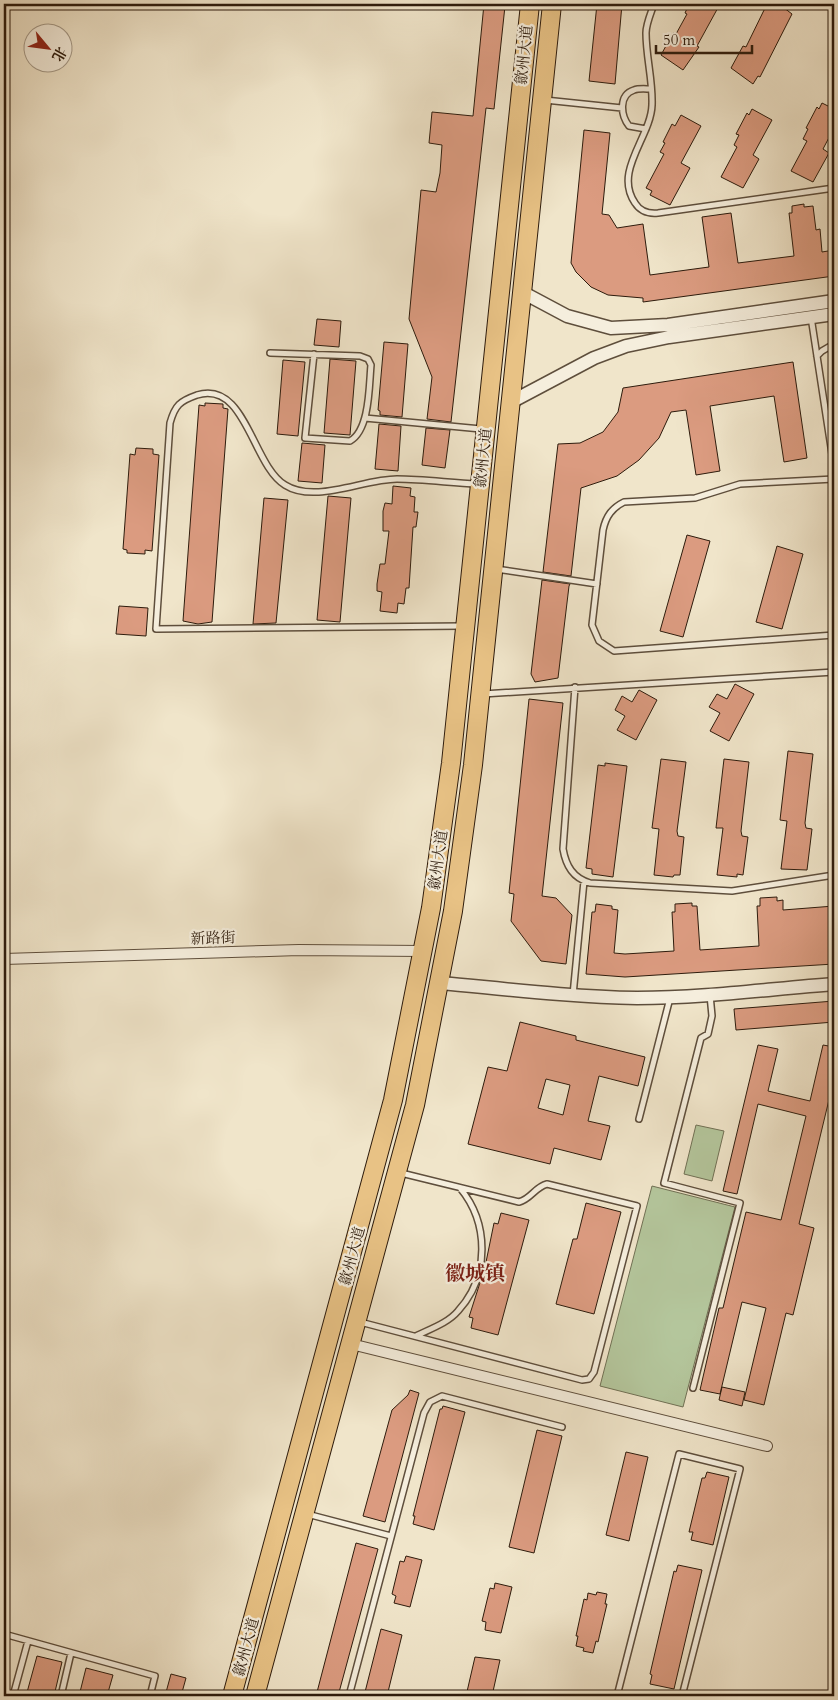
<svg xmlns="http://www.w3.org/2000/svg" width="838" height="1700" font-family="Cardo,'Noto Serif SC',serif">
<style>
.park{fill:#b4c69c;stroke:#707054}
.building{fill:#db9b80;stroke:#2d1b0c;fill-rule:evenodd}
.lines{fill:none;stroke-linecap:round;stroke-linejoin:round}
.service-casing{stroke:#5e4e3c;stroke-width:8}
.minor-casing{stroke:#5e4e3c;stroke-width:12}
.tertiary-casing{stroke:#5e4e3c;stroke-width:15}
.trunk-casing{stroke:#2d1b0c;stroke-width:20}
.service{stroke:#f5eedd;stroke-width:5}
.minor{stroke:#f5eedd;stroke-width:10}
.tertiary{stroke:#f5eedd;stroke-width:12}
.trunk{stroke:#e8c285;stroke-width:18}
.labels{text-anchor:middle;stroke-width:4.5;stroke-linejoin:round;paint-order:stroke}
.street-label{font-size:15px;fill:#2d1b0c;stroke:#f5eedd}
.district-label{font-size:20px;font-weight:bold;fill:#7a1f14;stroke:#f5eedd}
</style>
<rect width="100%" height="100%" fill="#f0e5ca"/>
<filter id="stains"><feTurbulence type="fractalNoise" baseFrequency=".004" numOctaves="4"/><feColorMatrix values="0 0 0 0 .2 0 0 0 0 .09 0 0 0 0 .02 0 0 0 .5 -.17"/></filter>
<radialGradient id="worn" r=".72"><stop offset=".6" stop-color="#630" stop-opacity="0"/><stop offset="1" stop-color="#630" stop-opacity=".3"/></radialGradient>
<path class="park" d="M696,1125l28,6 -12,50 -28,-7z
M652,1186l83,21 -52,200 -83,-21z"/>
<path class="building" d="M484,4l21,2 -11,103 -8,-1 -35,314 -24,-3 5,-42 -23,-58 12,-129 15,2 4,-19 2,-28 -13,-2 3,-31 41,4z
M597,4h25l-7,80 -26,-3z
M689,4h31l-23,42 2,1 -16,23 -22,-15 12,-22 3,1 11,-20 -2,-1z
M767,4h12l13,10 -32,63 -2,-1 -5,8 -22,-16 12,-22 3,1z
M822,103l12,6v19l-11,21 6,4 -16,29 -22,-11 16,-30 -4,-2 5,-10 -2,-1 11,-21 2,2z
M752,109l20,11 -19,35 6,4 -16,29 -22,-11 16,-30 -3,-2 5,-10 -3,-1 11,-21 2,2z
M681,115l20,11 -20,37 9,5 -20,37 -20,-10 2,-4 -6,-3 18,-34 -4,-2 5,-9 -2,-1 9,-18 3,2z
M584,130l26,3 -8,81 7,1 8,13 26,-4 7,51 59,-8 -7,-50 29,-4 7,50 56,-7 -5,-43h3v-7l12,-2v3l9,-1 3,24 4,-1 2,23 12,-2v26l-191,26v-4l-35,-3 -17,-8 -15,-15 -5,-9z
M317,319l24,2 -2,26 -25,-2z
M384,342l24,2 -6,73 -22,-2v-4l-2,-1z
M330,359l26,2 -6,74 -26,-2z
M283,360l22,2 -7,74 -21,-2z
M793,362l14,96 -23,4 -10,-66 -64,10 10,65 -24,4 -10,-65 -15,2 -12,26 -20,22 -22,16 -36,12 -10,88 -28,-4 15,-128 22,-1 23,-11 15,-20 5,-24z
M205,403l18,1v4l5,1 -16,213 -14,2 -15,-3 16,-216 6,1z
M379,424l22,2 -3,45 -23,-2z
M426,428l24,2 -5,38 -23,-3z
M302,443l23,2 -3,38 -24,-2z
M136,448l17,1v5l6,1 -7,96 -7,-1v4l-18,-1v-3l-4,-1 7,-95 5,1z
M393,486l18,2 -1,8 5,1 -1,15h4l-2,15h-3l-4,61h-3l-2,16 -6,-1 -1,10 -17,-2 2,-19 -5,-1v-7l3,-20h5l4,-33h-6v-20l2,-8 7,1z
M328,496l23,2 -11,124 -23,-2z
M264,498l24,2 -12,123 -23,1z
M687,535l23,6 -27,96 -23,-6z
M777,546l26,8 -21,75 -26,-7z
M542,580l28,4 -1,2 -11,92 -23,4 -4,-8z
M119,606l29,2 -2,28 -30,-2z
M735,684l19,10 -25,47 -19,-10 10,-18 -11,-6 8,-13 10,5z
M639,690l18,10 -21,40 -19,-10 8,-14 -10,-6 7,-14 10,6z
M529,699l34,4 -21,193 14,2 16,17 -6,49 -25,-3 -30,-40 3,-27 -5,-1z
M788,751l25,3 -8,69 1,5 6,1 -5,41 -26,-1 6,-48 -7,-1z
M661,759l25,3 -9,69 1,5 6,1 -4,38h-6l-1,2 -19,-2 5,-46 -7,-1z
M724,759l25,3 -8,69 1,5 6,1 -5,38 -6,-1v3l-20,-2 6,-47h-7z
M605,763l22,3 -14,111 -21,-3v-5l-6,-1 12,-103 7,1z
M777,897v4l6,-1v10l51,-4v58l-209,13 -39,-3 6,-62h3l1,-8 16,2v3l6,1 -4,43 11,1 49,-3 -2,-39h3v-8l17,-1v3h5l3,44 59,-4 -2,-40h3v-8z
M834,1001v21l-98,8 -2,-21z
M520,1022l56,14v4l69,17 -7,29 -39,-10 -11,45 22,5 -9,34 -47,-12 -4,16 -82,-20 20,-77 19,4zM546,1079l24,6 -7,30 -25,-7z
M758,1045l20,4 -10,42 42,10 13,-56 11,2v32l-35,145 15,4 -21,87 -7,-2 -22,92 -20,-5 22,-92 -24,-6 -22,92 -20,-4 19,-82h4l23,-96 35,8 25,-104 -48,-12 -21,90 -14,-3z
M586,1203l35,9 -27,102 -38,-10 17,-65h4z
M501,1213l28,7 -31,115 -27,-7 2,-10 -4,-1 16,-50 9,-44 4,1z
M722,1387l23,5 -3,14 -23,-6z
M410,1390l9,3 -34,129 -22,-6 29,-106 16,-15z
M443,1406l22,6 -31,118 -21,-6 2,-8h-2l27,-107h2z
M537,1430l25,6 -28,117 -25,-6z
M626,1452l22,5 -19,84 -23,-6z
M707,1472l22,5 -16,68 -22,-5 2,-8h-4l13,-54h3z
M356,1543l22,6 -40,147h-22z
M406,1556l16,4 -12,47 -16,-4 2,-7 -4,-2 8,-33 4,1z
M678,1565l24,5 -28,119 -24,-5 2,-9 -2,-1 24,-103 2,1z
M495,1583l17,4 -11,46 -16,-3 1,-8 -4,-1 8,-33 4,1z
M597,1592l10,2 -2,10h2l-9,38 -2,-1 -3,12 -10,-2 1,-3 -8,-2 2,-10h-2l8,-37 3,1 1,-7 8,2z
M381,1629l21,6 -15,61h-23z
M37,1656l25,6 -8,34h-28z
M475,1657l25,3 -8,36h-26z
M86,1668l27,7 -6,21h-28z
M171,1674l15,4 -5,18h-16z"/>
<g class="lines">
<g class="service-casing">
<path id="service" d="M654,4c-3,9 -8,20 -8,29 0,24 7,48 6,72 -1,32 -39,66 -17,98 5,8 13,11 23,10l176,-25
M545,100l77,8
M646,129l-17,-3c-8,-10 -11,-31 5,-36 5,-2 12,-1 17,-1
M811,317l23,150
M270,353l90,3 8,3 3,6c-2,20 -1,65 -21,76l-45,-3 9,-84
M817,356l5,-5 12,-7
M365,418l116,11
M834,479l-94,5 -45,14 -71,4c-12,6 -18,14 -21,28l-11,95 7,16 15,10 220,-16
M496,569l101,15
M462,626l-306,3 14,-206c5,-18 10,-22 27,-28 49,-15 55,70 88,90 30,19 78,-6 112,-6 27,0 54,4 80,5
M575,687l-12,162c3,17 10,29 27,34l142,8 102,-16
M483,694l351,-22
M573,995l11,-114
M639,1119l31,-121
M360,1322l222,58 7,-1 5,-7 43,-166 -90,-22c-12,3 -16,15 -28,18l-118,-29
M416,1336c14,-7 32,-13 42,-25 32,-35 31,-88 2,-123
M693,1388l47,-185 -76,-20 37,-145 7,-4 4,-18 -2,-21
M307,1514l84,22
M4,1634l151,42 -5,20
M13,1696l15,-55
M61,1696l10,-43
M349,1696l75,-283 6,-11 12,-6 120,31
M617,1696l62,-242 61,15 -58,227"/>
</g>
<g class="minor-casing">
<path id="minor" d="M4,959l295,-9 125,1
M351,1344l416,102"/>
</g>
<g class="tertiary-casing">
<path id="tertiary" d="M522,292l45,24 44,12 57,-3 166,-24
M511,402l83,-44 32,-12 43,-9 165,-23
M441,983c65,6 131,14 196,15 66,0 132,-9 197,-14"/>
</g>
<g class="trunk-casing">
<path id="trunk" d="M232,1696l161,-596 38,-192 20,-145 79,-759
M255,1696l160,-591 38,-194 20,-146 79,-761"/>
</g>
<use href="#service" class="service"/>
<use href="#minor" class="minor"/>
<use href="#tertiary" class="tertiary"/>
<use href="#trunk" class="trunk"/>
</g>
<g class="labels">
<g class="street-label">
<text transform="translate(524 55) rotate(-84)" y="5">歙州大道</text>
<text transform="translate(483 458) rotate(-84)" y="5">歙州大道</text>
<text transform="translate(438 860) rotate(-82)" y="5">歙州大道</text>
<text transform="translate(213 938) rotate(-2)" y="5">新路街</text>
<text transform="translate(352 1256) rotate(-75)" y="5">歙州大道</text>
<text transform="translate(246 1647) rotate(-75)" y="5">歙州大道</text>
</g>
<g class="district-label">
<text x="475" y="1280">徽城镇</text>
</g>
</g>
<rect width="838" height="1700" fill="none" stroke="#f0e5ca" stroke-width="20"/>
<rect x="5" y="5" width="828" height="1690" fill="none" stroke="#2d1b0c" stroke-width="2.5"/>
<rect x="10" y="10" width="818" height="1680" fill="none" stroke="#2d1b0c"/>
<g transform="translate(48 48) rotate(119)"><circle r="24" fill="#f5eedd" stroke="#a59a89"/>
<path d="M0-4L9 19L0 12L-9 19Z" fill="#8f2418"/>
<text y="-8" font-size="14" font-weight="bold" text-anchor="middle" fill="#2d1b0c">北</text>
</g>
<path d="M656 45v8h96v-8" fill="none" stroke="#2d1b0c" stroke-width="2.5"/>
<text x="663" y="45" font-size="15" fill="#2d1b0c" stroke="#f5eedd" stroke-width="4" paint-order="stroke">50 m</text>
<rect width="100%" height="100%" filter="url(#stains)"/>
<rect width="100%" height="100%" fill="url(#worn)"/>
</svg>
